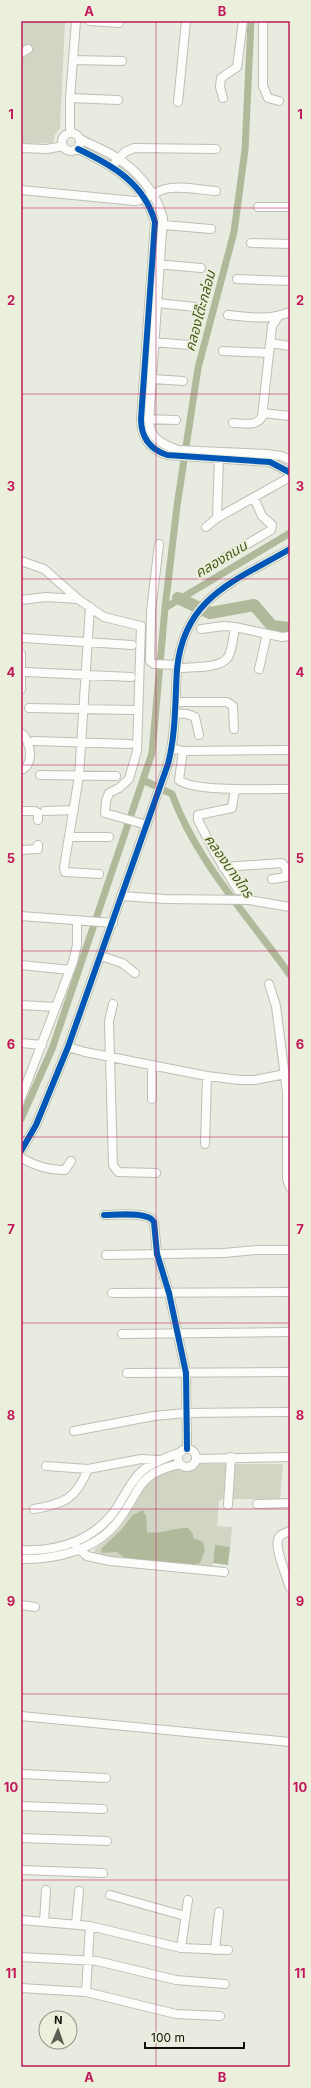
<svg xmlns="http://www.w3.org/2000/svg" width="311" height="2088" font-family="Inter,'Noto Sans Thai',sans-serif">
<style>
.green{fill:#d1d6c4}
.water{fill:#b1b99b}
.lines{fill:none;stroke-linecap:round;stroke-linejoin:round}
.canal{stroke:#b1b99b;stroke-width:7}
.river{stroke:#b1b99b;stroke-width:12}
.minor-casing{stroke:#bdbfb6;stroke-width:10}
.minor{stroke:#fcfcfa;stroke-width:8}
.cycleway-casing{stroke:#eaf0db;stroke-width:8}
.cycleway{stroke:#0057b8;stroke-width:6}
.grid{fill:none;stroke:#c2185b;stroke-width:1;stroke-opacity:0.55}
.labels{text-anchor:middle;stroke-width:3.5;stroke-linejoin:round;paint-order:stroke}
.water-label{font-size:14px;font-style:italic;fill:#4b581c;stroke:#eaf0db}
.neatline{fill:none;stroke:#c2185b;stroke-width:1.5}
.grid-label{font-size:13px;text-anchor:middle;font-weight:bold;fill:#c2185b}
</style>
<rect width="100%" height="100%" fill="#e8ebe0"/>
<path class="green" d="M21,21h44l-5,107 -5,7 -2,8h-32z
M192,1464h91l-3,35h-57l-4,2 -2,25 15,1 -2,20 -15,-1 -3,22 -118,-12 1,-7c10,-8 25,-18 31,-30 11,-18 21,-46 47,-50 3,0 8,2 12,2z"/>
<path class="water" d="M143,1510l3,6 1,16c13,3 27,-5 41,-4l5,6v4l10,4 2,8 -5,13 -10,2 -64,-6 -9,-7 -15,1 -1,-4 20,-19 12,-15z
M215,1545l15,2 -2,18 -15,-2z"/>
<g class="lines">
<path class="canal" d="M165,608l125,-75
M143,780l29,14c24,67 77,123 118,181
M21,1119l31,-70 100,-296 13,-145 12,-102 21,-138 36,-136 11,-82 6,-129"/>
<path class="river" d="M178,598l32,15 44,-8 18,21 18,2"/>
<g class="minor-casing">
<path id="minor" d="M90,21l29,2
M263,21v65l5,12 11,3
M21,53l7,-4
M73,60l49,1
M70,98l48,2
M223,98l-3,-11 1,-9 16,-11 6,-46
M178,102l8,-81
M62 142a9 9 0 1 1 18 0a9 9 0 1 1-18 0Z
M70,133v-35l6,-77
M80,139c11,6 23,10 34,17 22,13 42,36 49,62l-14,204c1,17 15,23 29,28l89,4 14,2 9,4
M21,148l26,1 16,-3
M78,149c34,16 66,34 77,73l-14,197c0,18 8,30 26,36l103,7 19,10
M115,163l10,-11 9,-4 82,1
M21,190l114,11c12,-2 19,-9 30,-12 15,-4 35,1 51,2
M258,207h32
M164,225l47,4
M251,243l39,1
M156,264l45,4
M237,279l53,2
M158,303l37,4
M228,315c24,2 39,6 62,-3
M152,342l37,3
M270,343l20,3
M223,351l46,2
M153,379l30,2
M263,413l27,3
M145,419l31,1
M233,423c10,0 23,4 29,-6l10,-91 6,-9
M219,455l-2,63 73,-41
M206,527l11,-9
M159,544l-8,67 -1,50 4,3 24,1
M224,558l47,-28 1,-5 -10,-9 -8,-18
M21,561l23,8 34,30 26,18 37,9 -4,125 -8,28 -10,9 -10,5 -3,8 -1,12 42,12
M21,600l25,-3 32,2
M90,607l-11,169 -15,91 1,5 34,2
M201,629l23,-3 11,1 47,10 8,-1
M24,638l108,7
M21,654v35
M178,668c12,-1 43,1 50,-11 5,-8 5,-21 7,-30
M259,669l8,-35
M26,672l105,5
M176,702h51l6,4 1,23
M29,708l104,2
M175,713l12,1 8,3 4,18
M21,733c10,7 14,32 0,37
M34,741l96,3
M172,748l11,3 107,-1
M183,751l-4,29c12,12 91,9 111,9
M40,775l76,1
M235,789l-3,19 -34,7v5l17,33 23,37
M21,811h14l3,2v7
M45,811l29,-1
M69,837h40
M21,850l17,-1v-4
M223,867l59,-4 4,5v9l-14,2
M121,896l44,3 84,1 41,7
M21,916l92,7
M101,956l21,7 13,10
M21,965l49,5
M269,984l7,22 11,87v86l3,8
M113,1004l-4,17 4,144 5,7 38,1
M21,1005l34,2
M21,1043l21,2
M68,1047l17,5 122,24 33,4h15l35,-7
M152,1065v34
M21,1098l52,-136 4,-17v-25
M205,1144l2,-68
M21,1151l15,-26 32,-78 100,-283c8,-31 7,-63 9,-95 7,-72 58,-88 113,-120
M21,1158c13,7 29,13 44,12l6,-9
M104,1215c12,0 45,-4 50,7l3,32 12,39 17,80 1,76
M106,1255l118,-2 33,-3h33
M112,1293l178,-1
M122,1334l168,-2
M127,1373l163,-1
M74,1431l80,-15 32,-3 104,-1
M178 1458a9 9 0 1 1 18 0a9 9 0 1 1-18 0Z
M196,1459l94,-2
M46,1466l42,3 53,-10 20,1
M257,1504l33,-1
M228,1505l3,-48
M34,1509c30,-5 42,-10 54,-40
M290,1531c-5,2 -11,3 -12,9 -3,10 9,37 12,48
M77,1547l10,9 23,5 114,11
M21,1550c39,2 76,-11 97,-44 8,-13 13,-25 24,-35 11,-9 26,-14 39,-19
M21,1559c32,1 71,-8 93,-33 27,-30 18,-52 66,-62
M21,1605l14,2
M21,1716l269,26
M21,1774l85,4
M21,1806l82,3
M21,1838l86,3
M21,1870l82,3
M110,1895l75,21
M21,1920l69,6 91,22 47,2
M44,1922l2,-32
M76,1924l3,-33
M181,1948l7,-48
M215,1950l4,-38
M21,1957l76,4 79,19 49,4
M21,1988l65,4 90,22 44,2
M86,1992l4,-66"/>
</g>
<use href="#minor" class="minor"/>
<g class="cycleway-casing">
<path id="cycleway" d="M78,149c34,16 66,34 77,73l-14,197c0,18 8,30 26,36l103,7 19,10
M21,1151l15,-26 32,-78 100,-283c8,-31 7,-63 9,-95 7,-72 58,-88 113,-120
M104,1215c12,0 45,-4 50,7l3,32 12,39 17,80 1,76"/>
</g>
<use href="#cycleway" class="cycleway"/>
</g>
<path class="grid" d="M156,21v2046M21,208h269M21,394h269M21,579h269M21,765h269M21,951h269M21,1137h269M21,1323h269M21,1509h269M21,1694h269M21,1880h269"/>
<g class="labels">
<g class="water-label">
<text transform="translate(200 311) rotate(-75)" y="5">คลองโต๊ะกล่อม</text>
<text transform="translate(221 559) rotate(-31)" y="5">คลองถนน</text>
<text transform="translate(229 866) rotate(55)" y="5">คลองบางไทร</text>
</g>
</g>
<rect width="311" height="2088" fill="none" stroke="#eaf0db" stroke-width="44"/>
<g transform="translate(58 2030) rotate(2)"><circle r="19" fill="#eaf0db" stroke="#929687"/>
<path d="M0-3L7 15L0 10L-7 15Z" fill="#5a5d54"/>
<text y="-6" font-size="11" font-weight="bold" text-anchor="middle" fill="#0e1009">N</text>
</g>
<path d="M145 2042v6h99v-6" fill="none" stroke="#0e1009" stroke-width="2"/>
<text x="151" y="2042" font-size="12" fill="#0e1009" stroke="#eaf0db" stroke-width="3" paint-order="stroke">100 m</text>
<rect x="22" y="22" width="267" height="2044" class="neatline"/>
<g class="grid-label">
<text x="89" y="16">A</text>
<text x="222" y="16">B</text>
<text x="11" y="119">1</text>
<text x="300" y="119">1</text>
<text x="11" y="305">2</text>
<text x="300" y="305">2</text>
<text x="11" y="491">3</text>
<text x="300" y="491">3</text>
<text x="11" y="677">4</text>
<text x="300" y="677">4</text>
<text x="11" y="863">5</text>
<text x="300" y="863">5</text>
<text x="11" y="1049">6</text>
<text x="300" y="1049">6</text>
<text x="11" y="1234">7</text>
<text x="300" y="1234">7</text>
<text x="11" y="1420">8</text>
<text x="300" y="1420">8</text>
<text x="11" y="1606">9</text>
<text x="300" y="1606">9</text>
<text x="11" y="1792">10</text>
<text x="300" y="1792">10</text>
<text x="11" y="1978">11</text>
<text x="300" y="1978">11</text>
<text x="89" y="2082">A</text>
<text x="222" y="2082">B</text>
</g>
</svg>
